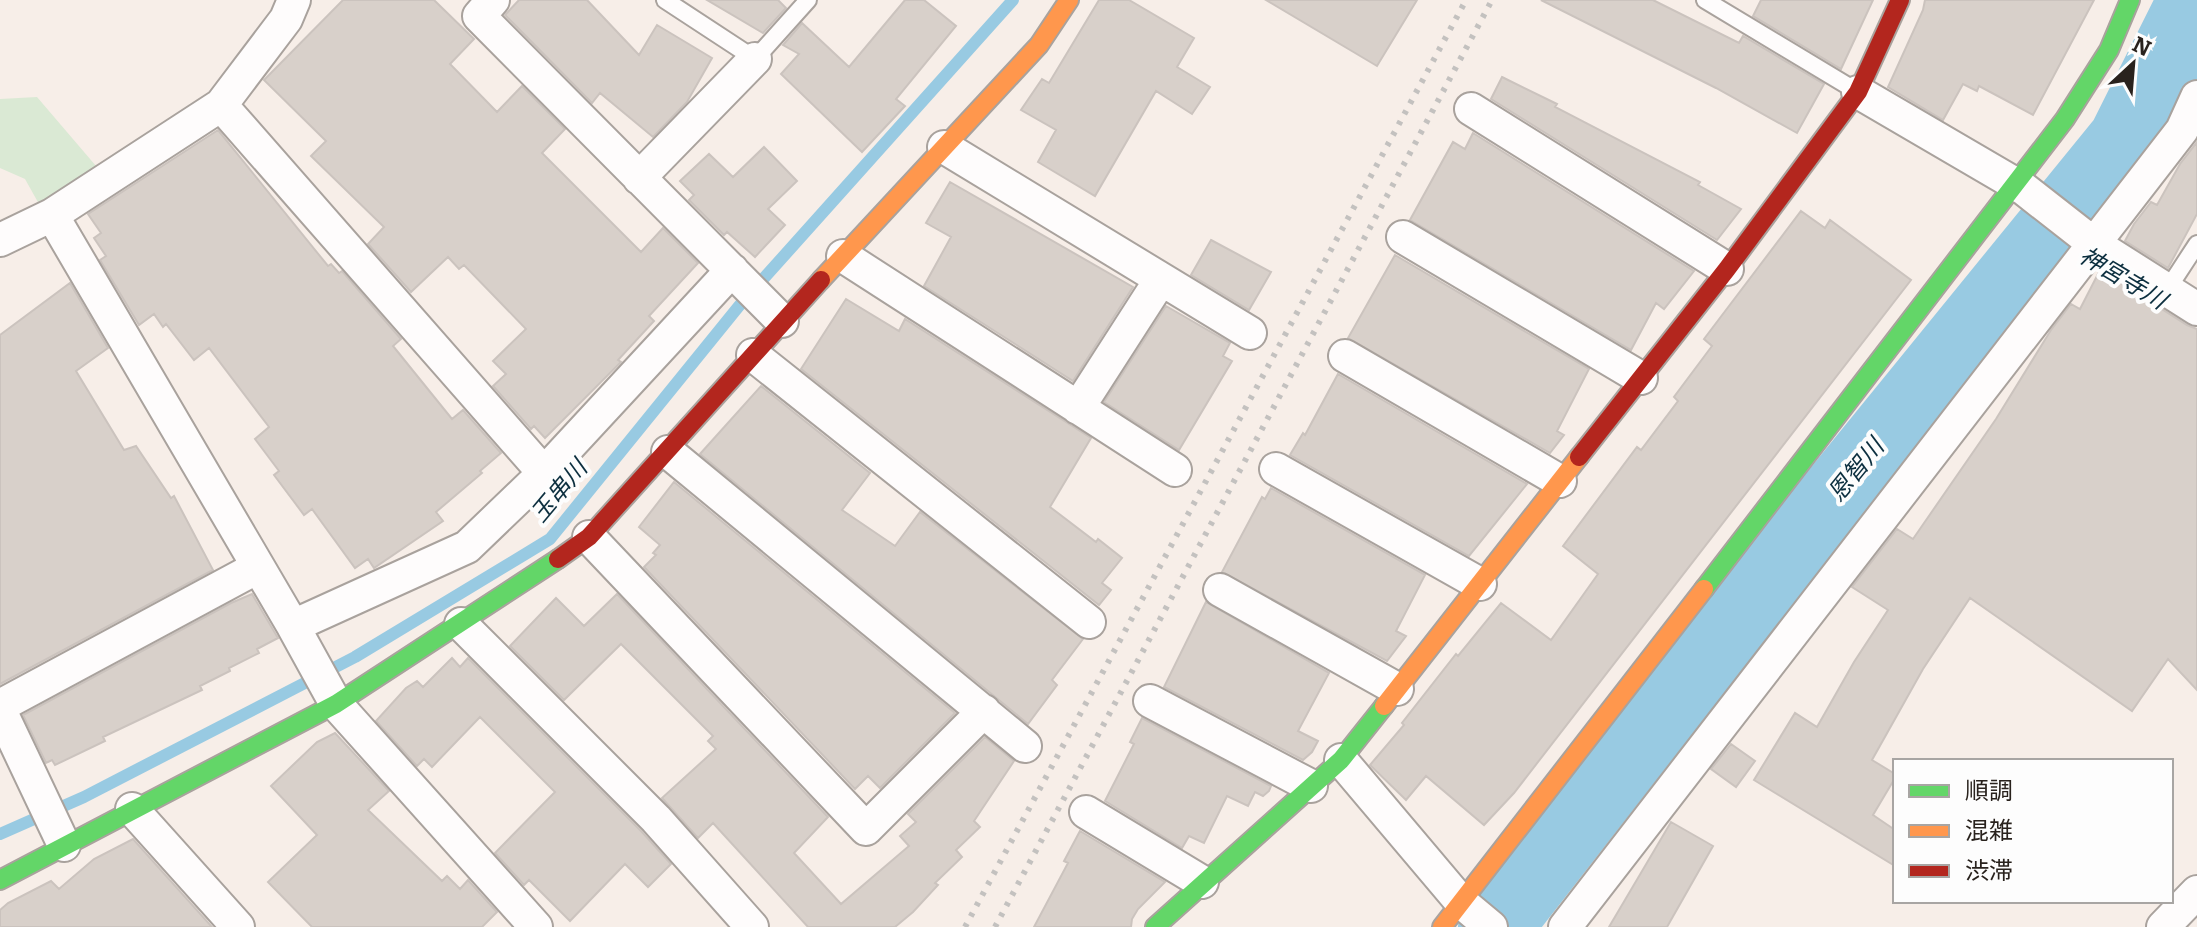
<svg xmlns="http://www.w3.org/2000/svg" width="2197" height="927" font-family="Bitter,'Noto Sans JP',serif">
<style>
.park{fill:#dae9d4}
.lines{fill:none;stroke-linecap:round;stroke-linejoin:round}
.stream{stroke:#98cae2;stroke-width:12}
.river{stroke:#98cae2;stroke-width:74}
.building{fill:#d8d0ca;stroke:#cbc3be;stroke-width:2}
.lane-casing{stroke:#a9a29d;stroke-width:20}
.street-casing{stroke:#a9a29d;stroke-width:36}
.fast-casing{stroke:#a9a29d;stroke-width:22}
.slow-casing{stroke:#a9a29d;stroke-width:22}
.jam-casing{stroke:#a9a29d;stroke-width:22}
.lane{stroke:#fefcfc;stroke-width:16}
.street{stroke:#fefcfc;stroke-width:32}
.fast{stroke:#63d668;stroke-width:18}
.slow{stroke:#ff974d;stroke-width:18}
.jam{stroke:#b3261e;stroke-width:18}
.rail{stroke:#c3c1bf;stroke-width:6;stroke-dasharray:4 8;stroke-linecap:butt}
.labels{text-anchor:middle;stroke-width:8;stroke-linejoin:round;paint-order:stroke}
.water-label{font-size:24px;font-style:italic;fill:#0c2f3f;stroke:#fdfdfd}
</style>
<rect width="100%" height="100%" fill="#f7eee8"/>
<path class="park" d="M37,97l65,76 -63,31 -14,-25 -25,-11v-69z"/>
<g class="lines">
<path class="stream" d="M0,834l84,-37 271,-140 195,-118 189,-233 274,-306"/>
<path class="river" d="M1495,927l245,-314 385,-473 70,-140"/>
</g>
<path class="building" d="M343,0h91l40,39 -24,25 47,48 25,-26 43,43 -23,24 99,99 22,-24 35,35 -49,53 5,5 -36,39 3,2 -76,76 -11,-12 -3,3 -38,-43 13,-12 -13,-13 33,-32 -62,-64 -5,4 -11,-12 -37,35 -43,-48 16,-17 -73,-71 15,-15 -62,-61z
M519,0h68l52,55 18,-30 55,33 -25,44 -34,35 -53,-44 -8,10 -87,-88z
M707,0h71l8,8 -23,25z
M905,0h19l32,26 -60,73 9,7 -43,46 -81,-78 18,-20 -16,-9 19,-22 47,44z
M1099,0h30l65,38 -17,29 33,20 -18,27 -36,-23 -61,105 -57,-34 18,-32 -35,-20 21,-31 7,4z
M1266,0h151l-40,66z
M1541,0h112l86,43 4,-7 81,48 -27,49 -81,-45z
M1761,0h112l-32,69 -88,-53z
M1925,0h169l-61,115 -54,-29 -2,5 -14,-7 -20,36 -55,-33 35,-77z
M1502,77l55,27 -2,3 145,75 -2,3 43,24 -24,31 -226,-141z
M218,130l110,136 3,-2 8,9 3,-2 59,68 -8,7 59,73 11,-9 38,43 -21,18 2,2 -46,39 7,9 -69,47 -6,-9 -13,9 -43,-59 -8,6 -30,-40 5,-4 -24,-32 14,-12 -60,-79 -15,12 -28,-36 -3,3 -9,-13 -15,11 -39,-65 6,-4 -12,-18 7,-5 -13,-19z
M1473,133l221,138 -30,38 -8,-6 -25,47 -221,-130 43,-78 12,7z
M2197,142v72l-29,54 -43,-27 9,-17 17,-22 6,3 23,-41z
M764,147l33,34 -29,28 17,16 -30,32 -28,-25 -3,3 -35,-35 5,-5 -14,-14 29,-27 24,23z
M950,182l183,105 -60,94 -149,-95 27,-49 -25,-14z
M1801,211l24,17 5,-8 81,60 -397,513 -30,32 -58,-49 -20,24 -36,-35 34,-40 -2,-2 54,-69 2,2 43,-53 50,37 47,-66 -35,-28 74,-99 4,3 37,-49 -4,-4 38,-51 -8,-7z
M1211,240l60,32 -22,38 -58,-35z
M1395,255l194,114 -32,62 7,4 -14,18 -202,-115z
M2099,272l9,3 79,50 10,4v361l-29,-31 -36,52 -162,-113 -47,71 -51,91 23,14v4l-22,37 22,15v36l-141,-86 41,-67 22,14 37,-65 34,-52 -36,-23 45,-58 16,10 83,-120 55,-89 20,-26 9,5z
M70,283l38,65 -32,23 48,79 12,-4 35,52 3,-2 39,74 -213,114v-349z
M846,299l53,32 6,-12 186,119 -41,69 46,35 2,-3 24,19 -20,25 9,7 -12,15 -298,-236z
M1166,306l64,37 -7,13 9,5 -53,89 -75,-48z
M1338,374l189,110 -58,72 -179,-101 13,-22 2,2z
M761,386l109,87 -28,37 53,36 25,-34 163,127 -31,41 5,5 -29,39 -328,-270z
M674,482l281,231 -75,75 -12,-12 -13,13 -211,-222 12,-12 -3,-2 7,-8 -21,-18z
M1271,488l154,87 -29,56 10,5 -19,25 -165,-89 40,-75 3,2z
M252,594l26,44 -21,11 2,4 -30,15 1,3 -30,15 2,4 -99,47 2,4 -50,24 -3,-5 -6,3 -23,-48 208,-112z
M617,594l211,223 -34,36 47,51 68,-58 -9,-10 16,-14 -8,-8 77,-77 29,24 -40,60 6,6 -24,23 6,7 -27,26 3,2 -25,27 -18,15h-87l-95,-104 -15,15 -36,-40 54,-49 -8,-8 5,-5 -92,-92 -57,56 -54,-54 46,-48 28,28z
M1206,602l123,71 -31,58 20,10 -6,11 -9,8 -139,-73z
M452,658l8,9 8,-9 174,174 29,32 -23,23 -23,-23 -55,57 -41,-41 -5,5 -29,-32 60,-61 -75,-75 -48,50 -8,-8 -7,7 -41,-45 30,-33 11,-7 6,6z
M1142,718l129,68 -2,5 -6,5 -8,-4 -7,14 -21,-10 -23,47 -15,-7 -7,12 -77,-47 29,-57 -4,-2z
M335,733l54,58 -21,19 74,71 5,-5 13,13 8,-9 29,32 -15,15h-170l-44,-45 49,-47 -46,-49 46,-44z
M1731,744l24,17 -19,26 -25,-18z
M1671,822l42,24 -46,81h-58z
M1080,831l85,51 -27,27 -6,10 -1,8h-97l34,-64 -4,-2z
M133,839l79,88h-212v-17l8,-7 43,-22 8,8 35,-30z"/>
<g class="lines">
<g class="lane-casing">
<path id="lane" d="M665,0l90,59 53,-59
M1705,0l153,92
M2167,290l30,-46"/>
</g>
<g class="street-casing">
<path id="street" d="M493,0l-14,16 303,305
M1858,92l166,97 69,54 104,66
M221,105l323,368
M1471,109l256,160
M944,147l306,186
M639,178l116,-119
M52,215l241,411 43,78 200,223
M1403,237l238,141
M0,240l52,-25 169,-110 65,-86 8,-19
M843,256l332,214
M753,355l336,267
M1345,356l215,125
M1078,408l83,-129
M668,452l357,294
M1276,469l204,115
M589,537l277,292 118,-118
M1220,590l177,99
M461,624l195,195 96,108
M293,626l174,-79 77,-74 188,-203
M1150,701l161,85
M0,706l258,-139
M0,710l64,135
M1341,760l120,142 30,25
M132,809l106,118
M1086,812l116,70
M1565,927l617,-797 15,-33
M2163,927l34,-35"/>
</g>
<g class="fast-casing">
<path id="fast" d="M1704,589l361,-470 44,-69 21,-50
M0,880l336,-176 222,-145
M1155,927l186,-167 43,-54"/>
</g>
<g class="slow-casing">
<path id="slow" d="M821,280l218,-235 30,-45
M1384,706l195,-249
M1442,927l262,-338"/>
</g>
<g class="jam-casing">
<path id="jam" d="M1579,457l148,-188 131,-177 42,-92
M558,559l31,-22 232,-257"/>
</g>
<use href="#lane" class="lane"/>
<use href="#street" class="street"/>
<use href="#fast" class="fast"/>
<use href="#slow" class="slow"/>
<use href="#jam" class="jam"/>
<path class="rail" d="M965,927l501,-927
M995,927l497,-927"/>
</g>
<g class="labels">
<g class="water-label">
<text transform="translate(2123 278) rotate(31)" y="8">神宮寺川</text>
<text transform="translate(1856 470) rotate(-51)" y="8">恩智川</text>
<text transform="translate(559 491) rotate(-50)" y="8">玉串川</text>
</g>
</g>
<rect x="1893" y="759" width="280" height="144" fill="#fdfdfd" stroke="#a8a5a3" stroke-width="2"/>
<rect x="1909" y="785" width="40" height="12" fill="#63d668" stroke="#a8a5a3" stroke-width="2"/>
<text x="1965" y="799" font-size="24" fill="#29221d">順調</text>
<rect x="1909" y="825" width="40" height="12" fill="#ff974d" stroke="#a8a5a3" stroke-width="2"/>
<text x="1965" y="839" font-size="24" fill="#29221d">混雑</text>
<rect x="1909" y="865" width="40" height="12" fill="#b3261e" stroke="#a8a5a3" stroke-width="2"/>
<text x="1965" y="879" font-size="24" fill="#29221d">渋滞</text>
<g transform="translate(2133 64) rotate(26)" stroke="#fdfdfd" stroke-width="6" paint-order="stroke">
<path d="M0-6L14 30L0 20L-14 30Z" fill="#29221d"/>
<text y="-12" font-size="22" font-weight="bold" text-anchor="middle" fill="#29221d">N</text>
</g>
</svg>
